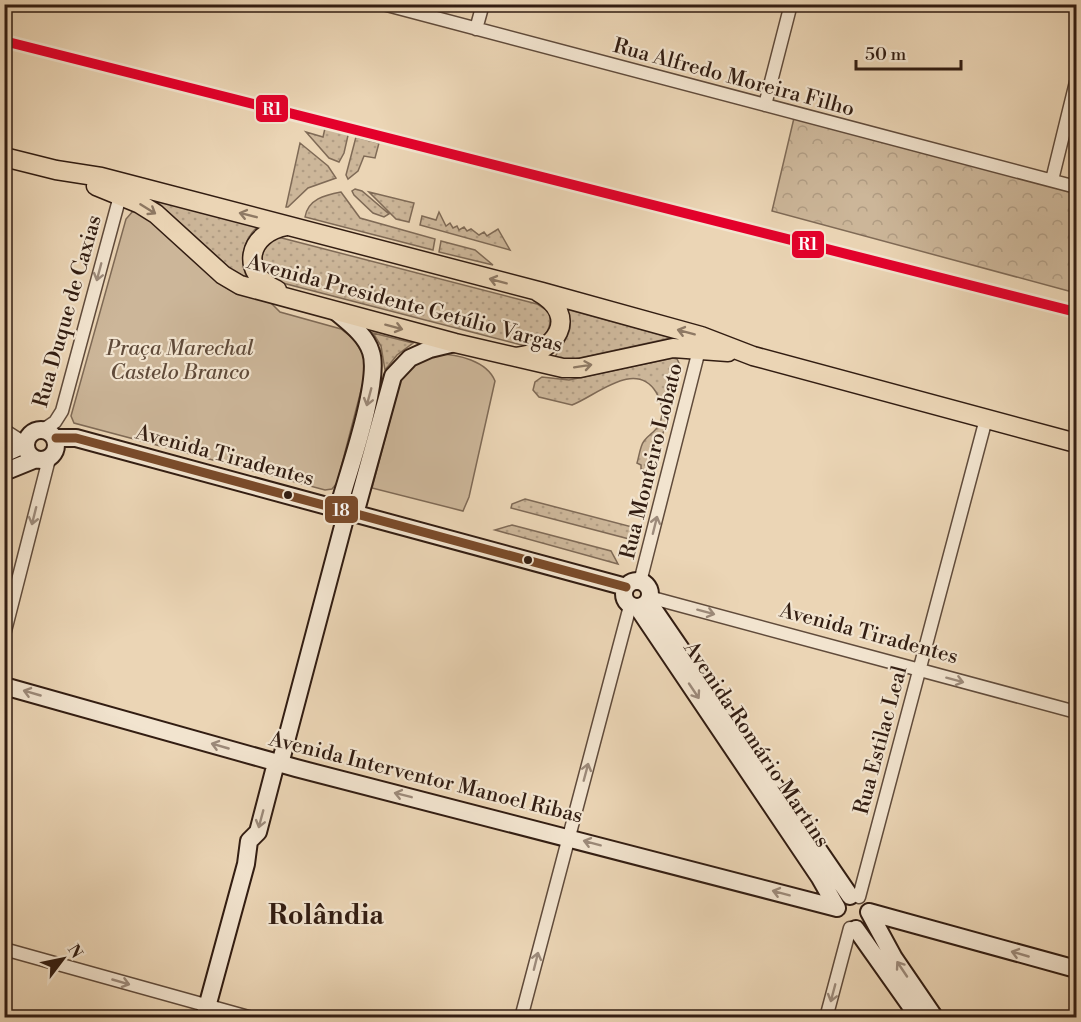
<svg xmlns="http://www.w3.org/2000/svg" width="1081" height="1022" font-family="'Libre Bodoni',serif">
<style>
.grass{fill:url(#grass-dots);stroke:#7f6a56;stroke-width:1.5}
.forest{fill:url(#forest-crowns);stroke:#7f6a56;stroke-width:1.5}
.park{fill:#ccb699;stroke:#7f6a56;stroke-width:1.5}
.lines{fill:none;stroke-linecap:round;stroke-linejoin:round}
.street-casing{stroke:#604b3b;stroke-width:15}
.secondary-casing{stroke:#321d12;stroke-width:20}
.primary-casing{stroke:#321d12;stroke-width:21}
.street{stroke:#f2e4cf;stroke-width:12}
.secondary{stroke:#f2e4cf;stroke-width:16}
.primary{stroke:#ebd5b5;stroke-width:18}
.bus-1-casing{stroke:#f2e4cf;stroke-width:14}
.bus-1{stroke:#7a4b2a;stroke-width:9}
.rail-1-casing{stroke:#f2e4cf;stroke-width:15}
.rail-1{stroke:#e4002b;stroke-width:10}
.oneway{stroke:#8e7964}
.oneway2{stroke:#9c8a7a}
.bus-dot{fill:#321d12;stroke:#f2e4cf;stroke-width:2}
.labels{text-anchor:middle;stroke-width:4.5;stroke-linejoin:round;paint-order:stroke}
.street-label{font-size:21px;fill:#321d12;stroke:#f2e4cf}
.park-label{font-size:21px;font-style:italic;fill:#604b3a;stroke:#f2e4cf}
.district-label{font-size:27px;font-weight:bold;fill:#321d12;stroke:#f2e4cf}
.line-badge{stroke:#f2e4cf;stroke-width:2}
.badge-label{font-size:16px;text-anchor:middle;font-weight:bold;fill:#fff}
</style>
<defs>
<pattern id="grass-dots" width="8" height="8" patternUnits="userSpaceOnUse" patternTransform="scale(1.5)"><rect width="8" height="8" fill="#ccb699"/><path d="M2 2h.1M6 6h.1" fill="none" stroke="#b09c83" stroke-width="1.8" stroke-linecap="round"/></pattern>
<pattern id="forest-crowns" width="20" height="18" patternUnits="userSpaceOnUse" patternTransform="scale(1.5)"><rect width="20" height="18" fill="#ccb699"/><path d="M2 6a3 3 0 1 1 6 0M12 15a3 3 0 1 1 6 0" fill="none" stroke="#b09c83"/></pattern>
</defs>
<rect width="100%" height="100%" fill="#ebd5b5"/>
<filter id="stains"><feTurbulence type="fractalNoise" baseFrequency=".00333" numOctaves="4"/><feColorMatrix values="0 0 0 0 .2 0 0 0 0 .09 0 0 0 0 .02 0 0 0 .5 -.17"/></filter>
<radialGradient id="worn" r=".72"><stop offset=".6" stop-color="#630" stop-opacity="0"/><stop offset="1" stop-color="#630" stop-opacity=".3"/></radialGradient>
<path class="grass" d="M326,124l23,7 -5,22 -5,9 -10,-4 -23,-26 17,5z
M356,137l23,6 -4,15 -11,-2 -6,15 -10,8 -2,-4z
M300,143l28,23 8,12 -28,10 -20,19h-2z
M355,189l7,2 27,23 -5,3 -11,-4 -19,-18 -2,-4z
M341,192l19,26 75,21 -2,11 -128,-33c3,-18 20,-22 36,-25z
M369,192l45,11 -5,19 -13,-3z
M154,199l104,27c-15,14 -19,33 -11,52l-14,-7z
M439,212l7,14 4,-3 3,5 4,-2 2,4 5,-3 3,4 4,-2 8,6 5,-3 3,4 11,-7 12,21 -90,-25 2,-9 14,4z
M278,237l259,67 12,8c4,19 -5,26 -20,35l-254,-66c-12,-11 -17,-22 -9,-38z
M441,241l34,9 18,15 -54,-13z
M566,309l105,29 -110,24 -6,-5c9,-17 22,-27 11,-48z
M373,333l40,10 -16,12 -12,15 -4,-24z
M673,358l4,1 4,8 -29,107 -11,-5v-4l-4,-2c2,-6 3,-17 7,-22 5,-7 12,-9 16,-18 4,-11 2,-21 -4,-31 -21,-33 -60,4 -84,13l-33,-8 -6,-7 2,-8 7,-5 27,3z
M525,499l111,29 -3,12 -122,-32 1,-4z
M512,525l99,26 7,13 -123,-34z"/>
<path class="forest" d="M794,118l282,75v100l-304,-82z"/>
<path class="park" d="M133,211h5l131,90 11,11 61,17 13,10 10,17 1,19 -28,108 -5,6 -7,1 -251,-67 -3,-7 55,-197z
M437,354c21,0 50,7 58,27l-26,116 -6,14 -91,-23 30,-113 9,-11z"/>
<g class="lines">
<g class="street-casing">
<path id="street" d="M383,4l693,183
M476,29l7,-25
M765,105l26,-101
M1052,180l24,-98
M4,430l22,14
M43,430l12,-8 7,-11 58,-215
M640,582l59,-232
M649,597l427,115
M4,635l45,-176
M859,897l127,-478
M4,949l248,69
M521,1018l109,-412
M826,1018l24,-90"/>
</g>
<g class="secondary-casing">
<path id="secondary" d="M335,311c14,12 31,24 36,41 10,29 -24,124 -33,157
M26 445a15 15 0 1 1 30 0a15 15 0 1 1-30 0Z
M56,438h20l550,149
M4,454l22,-10
M4,472l32,-13
M355,514l38,-138 17,-18 20,-9 25,-6
M624 594a13 13 0 1 1 26 0a13 13 0 1 1-26 0Z
M648,601l202,295
M638,608l182,270 17,30
M4,686l292,82 541,140
M280,764l67,-253
M869,912l207,57
M869,912l25,46 41,60
M856,929l63,89
M204,1018l42,-154 3,-23 9,-9 18,-69"/>
</g>
<g class="primary-casing">
<path id="primary" d="M4,157l52,13 45,7 441,115 159,44 52,20 323,87
M96,186l44,18 16,10 67,61 17,10 215,58 108,25h17l93,-20 55,4
M277,290c-38,-17 -30,-57 10,-64
M516,357c40,-4 65,-41 22,-65"/>
</g>
<use href="#street" class="street"/>
<use href="#secondary" class="secondary"/>
<use href="#primary" class="primary"/>
<g class="bus-1-casing">
<path id="bus-1" d="M56,438h20l550,149"/>
</g>
<use href="#bus-1" class="bus-1"/>
<g class="rail-1-casing">
<path id="rail-1" d="M4,41l1072,271"/>
</g>
<use href="#rail-1" class="rail-1"/>
</g>
<defs><path id="oneway-shaft" d="M-6 0H5M1.5-3L5.5 0L1.5 3" fill="none" stroke-width="1.6" stroke-linecap="round" stroke-linejoin="round" transform="scale(1.5)"/></defs>
<g class="oneway">
<use href="#oneway-shaft" transform="translate(148 209) rotate(32)"/>
<use href="#oneway-shaft" transform="translate(248 215) rotate(-166)"/>
<use href="#oneway-shaft" transform="translate(498 281) rotate(-165)"/>
<use href="#oneway-shaft" transform="translate(394 327) rotate(15)"/>
<use href="#oneway-shaft" transform="translate(686 332) rotate(-165)"/>
<use href="#oneway-shaft" transform="translate(583 366) rotate(-9)"/>
</g>
<g class="oneway2">
<use href="#oneway-shaft" transform="translate(99 272) rotate(105)"/>
<use href="#oneway-shaft" transform="translate(369 397) rotate(105)"/>
<use href="#oneway-shaft" transform="translate(34 516) rotate(104)"/>
<use href="#oneway-shaft" transform="translate(655 525) rotate(-76)"/>
<use href="#oneway-shaft" transform="translate(706 612) rotate(15)"/>
<use href="#oneway-shaft" transform="translate(955 680) rotate(15)"/>
<use href="#oneway-shaft" transform="translate(694 691) rotate(56)"/>
<use href="#oneway-shaft" transform="translate(32 693) rotate(-164)"/>
<use href="#oneway-shaft" transform="translate(220 746) rotate(-164)"/>
<use href="#oneway-shaft" transform="translate(586 772) rotate(-75)"/>
<use href="#oneway-shaft" transform="translate(403 795) rotate(-166)"/>
<use href="#oneway-shaft" transform="translate(261 819) rotate(105)"/>
<use href="#oneway-shaft" transform="translate(592 843) rotate(-165)"/>
<use href="#oneway-shaft" transform="translate(781 893) rotate(-165)"/>
<use href="#oneway-shaft" transform="translate(1020 954) rotate(-164)"/>
<use href="#oneway-shaft" transform="translate(536 961) rotate(-76)"/>
<use href="#oneway-shaft" transform="translate(902 969) rotate(-124)"/>
<use href="#oneway-shaft" transform="translate(121 982) rotate(16)"/>
<use href="#oneway-shaft" transform="translate(833 993) rotate(105)"/>
</g>
<g class="bus-dot">
<circle cx="288" cy="495" r="5"/>
<circle cx="528" cy="560" r="5"/>
</g>
<g class="labels">
<g class="street-label">
<text transform="translate(734 77) rotate(15)" y="7">Rua Alfredo Moreira Filho</text>
<text transform="translate(405 303) rotate(15)" y="7">Avenida Presidente Getúlio Vargas</text>
<text transform="translate(67 311) rotate(-74)" y="7">Rua Duque de Caxias</text>
<text transform="translate(225 455) rotate(15)" y="7">Avenida Tiradentes</text>
<text transform="translate(651 461) rotate(-76)" y="7">Rua Monteiro Lobato</text>
<text transform="translate(869 633) rotate(15)" y="7">Avenida Tiradentes</text>
<text transform="translate(880 740) rotate(-75)" y="7">Rua Estilac Leal</text>
<text transform="translate(757 744) rotate(56)" y="7">Avenida Romário Martins</text>
<text transform="translate(426 777) rotate(14)" y="7">Avenida Interventor Manoel Ribas</text>
</g>
<g class="park-label">
<text x="180" y="355">Praça Marechal<tspan x="180" dy="24">Castelo Branco</tspan></text>
</g>
<g class="district-label">
<text x="326" y="924">Rolândia</text>
</g>
</g>
<g class="line-badge">
<rect x="255" y="94" width="34" height="29" rx="6" fill="#e4002b"/>
<rect x="791" y="230" width="34" height="29" rx="6" fill="#e4002b"/>
<rect x="324" y="495" width="35" height="29" rx="6" fill="#7a4b2a"/>
</g>
<g class="badge-label">
<text x="272" y="115">R1</text>
<text x="808" y="250">R1</text>
<text x="341" y="516">18</text>
</g>
<rect width="1081" height="1022" fill="none" stroke="#ebd5b5" stroke-width="24"/>
<rect x="6" y="6" width="1069" height="1010" fill="none" stroke="#321d12" stroke-width="3"/>
<rect x="12" y="12" width="1057" height="998" fill="none" stroke="#321d12" stroke-width="1.5"/>
<g transform="translate(63 959) rotate(58)" stroke="#f2e4cf" stroke-width="4.5" paint-order="stroke">
<path d="M0-4.5L10 22L0 15L-10 22Z" fill="#321d12"/>
<text y="-9" font-size="16" font-weight="bold" text-anchor="middle" fill="#321d12">N</text>
</g>
<path d="M856 60v9h105v-9" fill="none" stroke="#321d12" stroke-width="3"/>
<text x="865" y="60" font-size="18" fill="#321d12" stroke="#f2e4cf" stroke-width="4.5" paint-order="stroke">50 m</text>
<rect width="100%" height="100%" filter="url(#stains)"/>
<rect width="100%" height="100%" fill="url(#worn)"/>
</svg>
